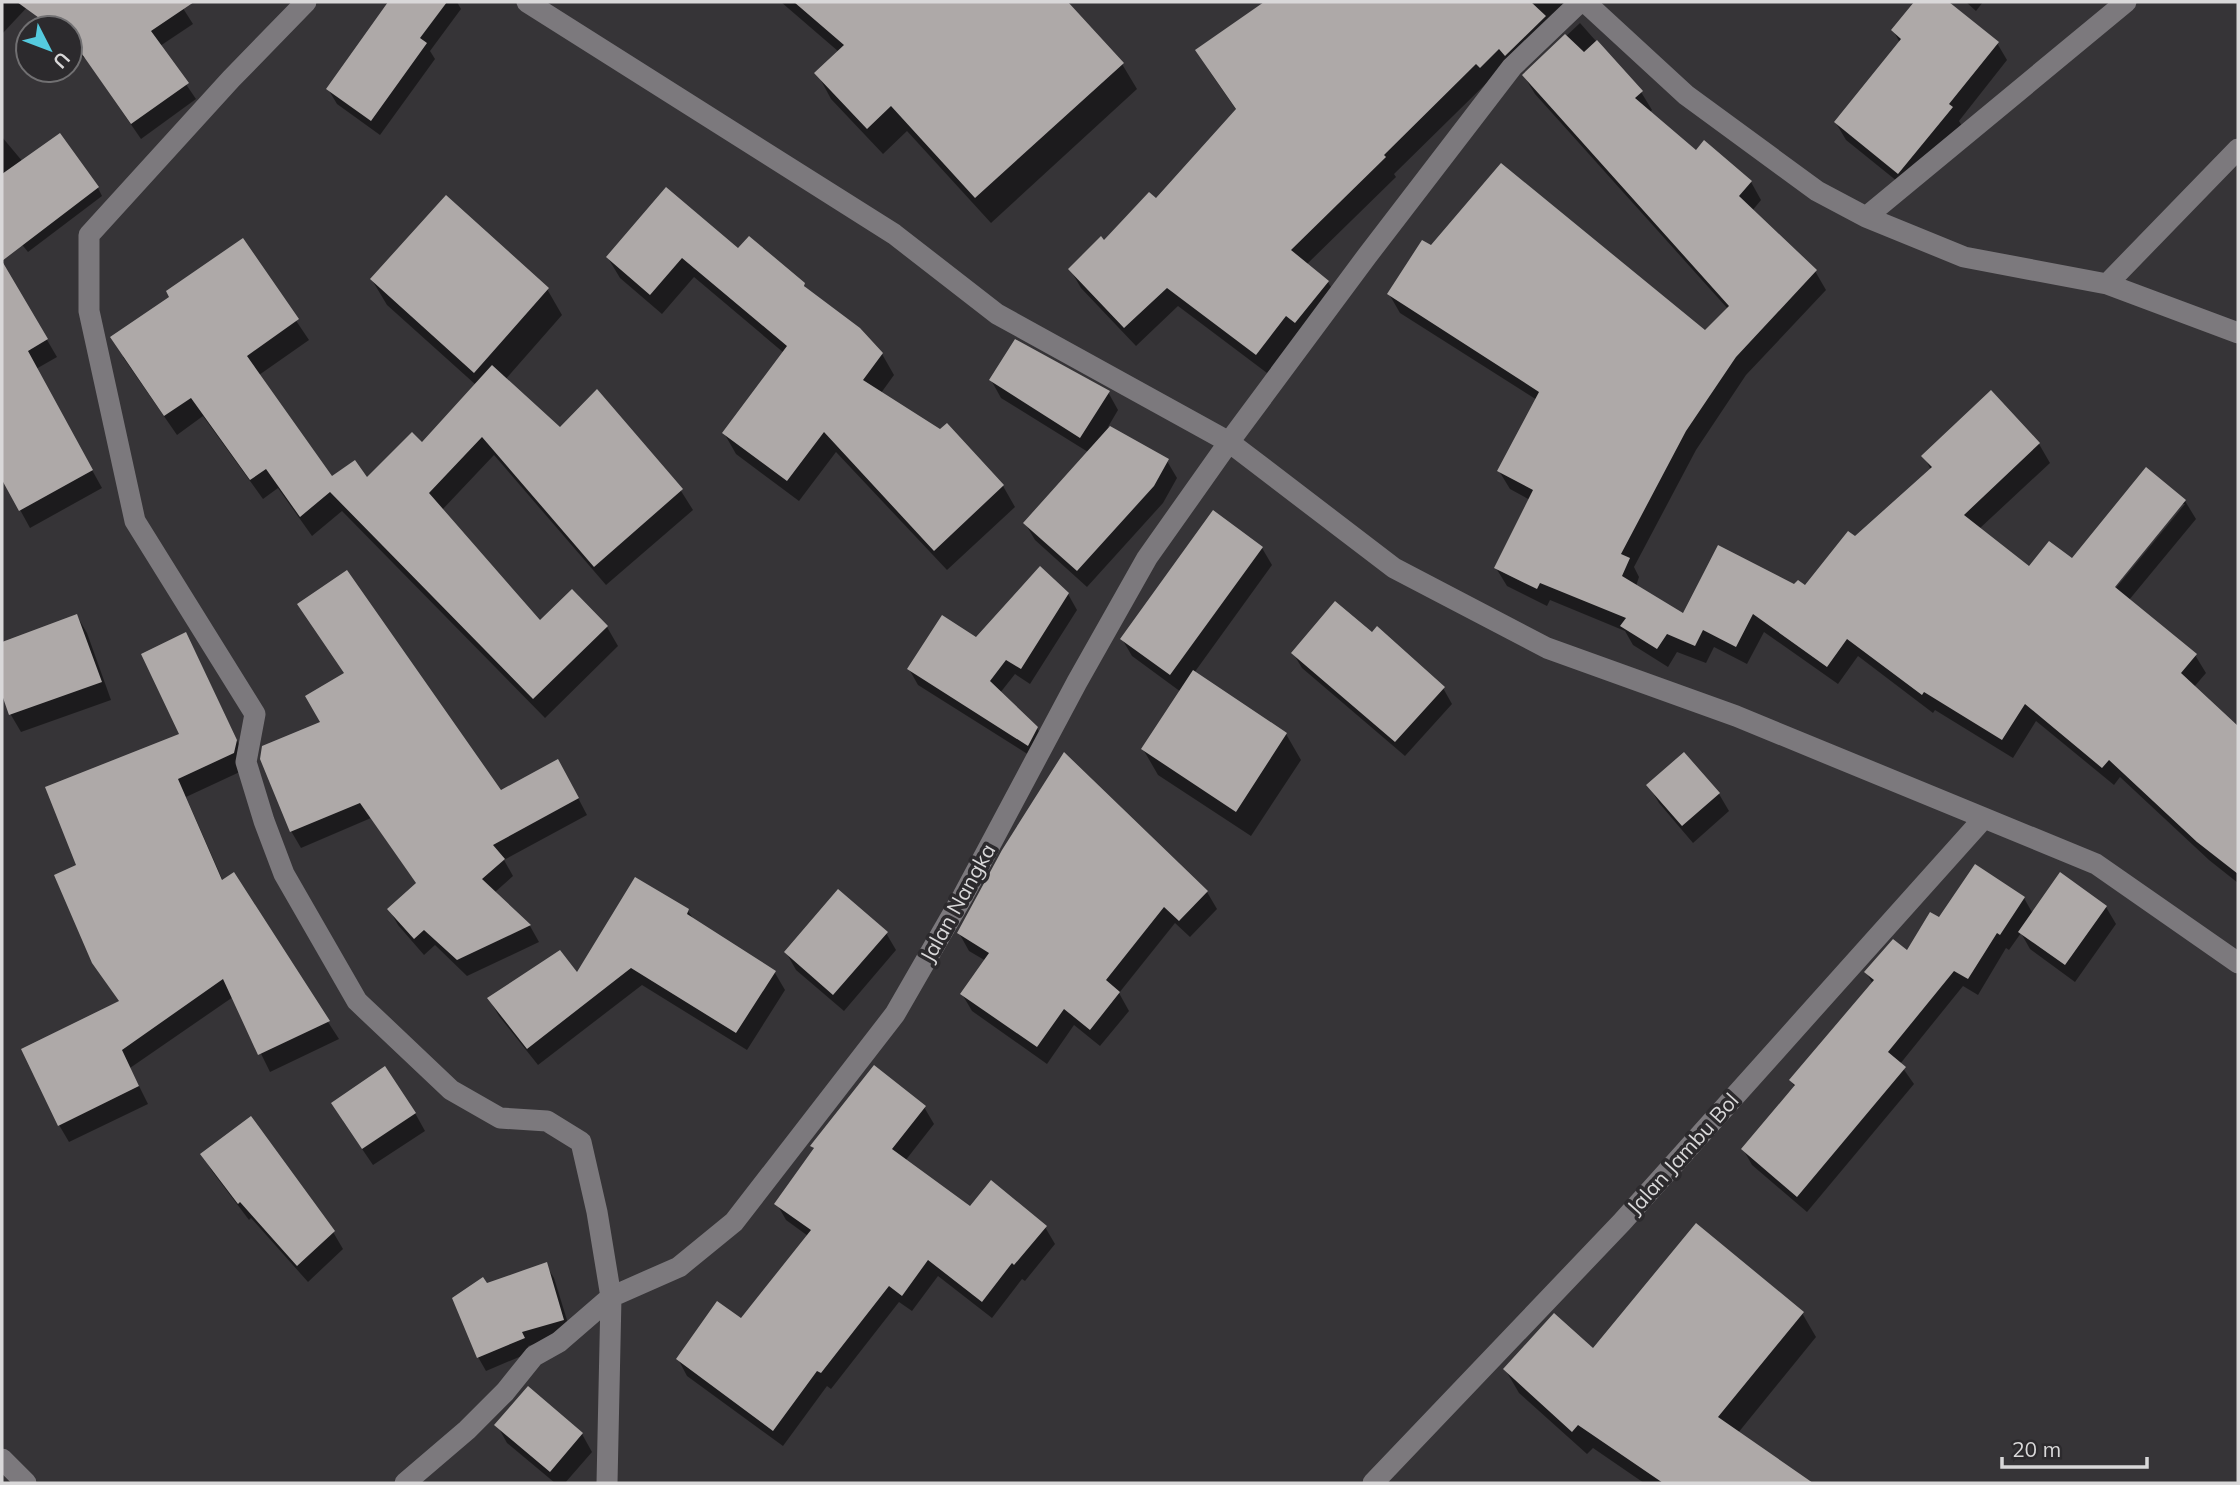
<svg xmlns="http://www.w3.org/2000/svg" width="2240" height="1485" font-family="Mulish,sans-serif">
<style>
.shadow{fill:#0007;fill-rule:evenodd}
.building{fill:#aea9a8}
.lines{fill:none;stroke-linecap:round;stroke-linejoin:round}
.minor{stroke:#7c797d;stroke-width:21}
.labels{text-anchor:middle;stroke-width:7;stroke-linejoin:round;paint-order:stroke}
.street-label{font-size:21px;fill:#d9d8d9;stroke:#2c2a2d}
</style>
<rect width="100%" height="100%" fill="#363437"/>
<path class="shadow" d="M2,2h30l-30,32z
M47,2h132l14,22 -33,22 36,53 -55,40 -55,-80 -16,-11v-20h-25l-8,-13z
M394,2h63l4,7 -31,42 5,8 -55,76 -43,-31 -9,-15z
M781,2h285l56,62 15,25 -146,134 -84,-92 -24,23 -52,-55 -14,-26 22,-21z
M1278,2h291l-175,172 2,3 -90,88 22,17 11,19 -72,72 -89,-67 -42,40 -55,-58 -11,-19 86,-68 81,-90 -29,-42 45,-46z
M1917,2h30l50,41 10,17 -48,61 3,5 -54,64 -62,-50 -10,-17 64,-80 -7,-13z
M1966,2h17l-7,9z
M1580,23l61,69 11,18 -3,3 47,39 55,30 10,18 -9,11 63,60 11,19 -80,85 -50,75 -62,117 5,10 -3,9 48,30 111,-29 10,1 50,-49 76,-69 -7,-14 67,-63 48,51 11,19 -71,66 51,39 42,-7 113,-60 11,18 -67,81 66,55 11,18 -12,14 44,41v155l-29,-23 -89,-83 -6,8 -78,-64 -23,37 -78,-48 -2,3 -75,-57 -20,28 -74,-52 -17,32 -33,-17 -8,16 -29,-11 -9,15 -35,-22 -8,-14 -75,-31 -3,6 -40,-20 -11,-18 34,-68 -20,-11 -11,-18 38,-71 -137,-87 -11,-19 42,-46 274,85 23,-24 -193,-215 -11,-18zM2180,504h5l-74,90 -3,-2z
M2,137l21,25 75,26 4,8 -74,56 -26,-32z
M242,240l67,100 -50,35 73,104 35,1 55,-35 54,-60 -89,-80 -15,-25 175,9 15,26 -57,65 55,49 37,-37 84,99 12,19 -87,75 -112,-130 -52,55 98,113 67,4 11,19 -73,72 -203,-207 -30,25 -34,-48 -15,11 -60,-83 -26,19 -54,-78 48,-60z
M738,251l66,34 4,6 74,63 12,21 -13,18 122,93 12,21 -68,63 -111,-118 -37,49 -63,-47 -12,-21 60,-80 -90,-76 -32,37 -42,-36 -12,-20z
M2,263l55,94 -21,12 66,119 -72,40 -28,-51v-51l6,-4 -6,-10z
M991,380l117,12 10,18 -10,17 59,34 10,17 -14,25 -76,84 -52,-47 -10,-17 63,-71 -87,-54z
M1262,548l10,17 -78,108 92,61 15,26 -50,76 -93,-61 -15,-26 38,-57 -49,-36 -10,-17z
M1068,594l9,16 -47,74 -15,-10 -15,19 37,35 9,16 -9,16 -119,-75 -9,-16z
M77,616l10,17 24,67 -90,32 -10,-17 -9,-25v-46z
M195,652l51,107 -2,11 -58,27 37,84 10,-6 106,164 -69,33 -37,-75 -103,71 18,36 -79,38 -10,-17 61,-123 -15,-21 -27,-115 103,-131z
M1293,653l150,35 9,16 -47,52 -103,-88z
M262,758l238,34 67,-15 20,38 -83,45 9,16 -19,17 36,33 9,16 -72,34 -32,-31 -11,10 -26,-30 -9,-16 28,-25 -46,-66 -70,30 -10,-17z
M1649,786l70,8 10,17 -36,32 -34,-40z
M1207,892l10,17 -27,28 -15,-14 -56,70 10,18 -29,35 -26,-21 -27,39 -75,-53 -10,-17 24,-33 -17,-10 -10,-18z
M2024,898l9,16 73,-7 10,17 -41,58 -45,-33 -9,-16 -12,17 -3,-2 -28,47 -15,-9 -63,78 14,20 -107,128 -55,-47 -9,-16 52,-61 -4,-8 82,-96 -7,-12 42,-19 32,-34z
M688,911l6,9 81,53 10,17 -38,60 -105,-65 -104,80 -39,-49 -10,-17 88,-24z
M886,933l10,17 -52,61 -48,-41 -10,-18z
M924,1107l10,17 -29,37 65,47 75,19 10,17 -30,37 -3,-2 -30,39 -54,-42 -26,35 -13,-9 -68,87 -4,-3 -44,60 -96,-70 -9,-17 64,-38 66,-85 -22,-16 -9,-16 38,-54 -3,-4z
M415,1113l10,18 -52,34 -30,-44z
M202,1154l131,78 10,17 -35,33 -57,-64 -2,2 -37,-49z
M546,1265l8,13 17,55 -43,13 3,6 -45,19 -8,-14 8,-72z
M1802,1313l14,24 -78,96 65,45 2,5h-161l-51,-35 -6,6 -68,-61 -14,-24z
M497,1425l85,9 10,18 -27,31h-10l-48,-40z"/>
<path class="building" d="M17,2h177l-43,29 38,52 -58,41 -56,-80 -5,-4v-12h-17z
M388,2h59l-27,36 7,5 -56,78 -45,-32z
M794,2h274l56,61 -149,135 -84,-92 -24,23 -53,-56 30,-28z
M1264,2h267l15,14 -41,40 -6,-7 -19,19 -4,-4 -92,91 2,2 -95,93 38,31 -34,42 -9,-7 -30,39 -89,-67 -43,40 -56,-59 33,-33 3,4 45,-48 7,6 80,-89 -41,-59z
M1914,2h35l50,40 -50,62 4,3 -55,67 -64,-52 67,-83 -10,-9z
M1565,34l19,18 13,-12 46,51 -8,7 61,52 8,-10 48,41 -13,15 78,74 -81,87 -50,74 -65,123 9,4 -8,18 61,37 35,-68 76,39 4,-4 7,5 43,-54 7,5 77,-69 -11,-11 70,-66 49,53 -76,72 65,51 20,-25 23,17 74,-91 40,33 -71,87 82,67 -16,19 57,53v148l-41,-32 -88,-82 -7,8 -77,-64 -23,36 -78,-48 -2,3 -75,-56 -20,28 -74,-53 -17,33 -33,-17 -8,16 -28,-12 -10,15 -37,-23 6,-8 -86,-35 -3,6 -43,-21 39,-78 -36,-19 42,-79 -152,-98 35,-54 9,5 70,-82 204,167 24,-24 -207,-231z
M60,133l39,54 -97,74 46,78 -20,12 65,119 -74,41 -17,-31v-306z
M666,187l72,61 11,-12 56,47 -1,3 56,42 23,25 -20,27 77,49 7,-6 57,62 -70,66 -110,-119 -37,49 -65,-48 65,-87 -105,-88 -32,37 -44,-38z
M446,195l103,93 -75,85 -104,-94z
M243,238l56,81 -52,37 85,120 23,-16 12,17 45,-45 10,10 70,-77 68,62 37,-38 86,100 -89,78 -112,-130 -53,56 111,127 32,-31 36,37 -75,73 -203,-207 -30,25 -34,-48 -16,11 -59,-82 -27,18 -54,-79 59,-40 -3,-6z
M1015,339l95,52 -30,47 -91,-58z
M1110,426l59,33 -15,27 -77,85 -54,-48z
M1213,510l50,37 -93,128 -50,-36z
M1040,566l29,27 -48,76 -15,-9 -16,21 48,46 -10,19 -121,-77 35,-54 34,22z
M347,570l154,220 57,-31 21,39 -86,47 12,14 -23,20 49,46 -74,35 -33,-30 -10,9 -27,-30 29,-26 -56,-80 -70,29 -30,-73 2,-13 58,-24 -15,-26 39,-23 -47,-69z
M1335,601l37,31 5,-6 68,61 -50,55 -104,-89z
M77,614l25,68 -93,33 -7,-20v-53z
M186,632l51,108 -3,13 -56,26 44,101 12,-8 96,149 -72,34 -35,-76 -101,71 17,36 -81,40 -37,-77 98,-48 -27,-38 -38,-88 22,-10 -31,-78 134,-53 -38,-80z
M1193,670l94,63 -51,79 -95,-63z
M1064,752l144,139 -29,30 -15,-14 -58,73 14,12 -30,38 -26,-21 -27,38 -77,-53 29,-41 -32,-20 45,-83z
M1684,752l36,41 -38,33 -36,-41z
M1975,864l50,33 -25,38 -3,-2 -29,46 -14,-8 -66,81 18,15 -109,130 -56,-48 54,-64 -6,-5 85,-100 -10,-8 29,-33 14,11 23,-38 9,5z
M2060,872l47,34 -42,59 -47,-33z
M635,877l54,32 -2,5 89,57 -40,62 -105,-65 -104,81 -40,-51 73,-48 17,22z
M838,889l50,43 -55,63 -49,-43z
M874,1065l52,41 -34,43 78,57 21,-26 56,46 -33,39 -2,-2 -30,39 -54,-42 -26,36 -13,-10 -68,87 -4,-2 -44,60 -97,-72 41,-58 24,17 70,-88 -37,-26 40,-56 -4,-2z
M385,1066l31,47 -54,36 -31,-46z
M251,1116l84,115 -38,35 -57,-64 -2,2 -38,-50z
M1696,1223l108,89 -86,105 95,66h-150l-85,-58 -6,7 -69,-63 51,-56 39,35z
M547,1262l17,58 -42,12 3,6 -48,20 -25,-60 31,-21 4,6z
M528,1386l55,47 -33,39 -56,-47z"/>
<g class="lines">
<path class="minor" d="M306,2l-75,77 -142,156v76l46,210 120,193 -9,48 18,59 20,53 73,127 94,89 49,28 47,3 34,21 16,70 14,85 -4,186
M527,2l367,232 103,80 232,128 165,126 153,80 189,68 360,148 142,99
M1585,2l101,93 131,96 49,26 98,40 143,27 131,49
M1866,217l260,-215
M2107,284l131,-135
M2,1459l24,24
M405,1483l62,-53 38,-38 29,-36 25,-14 52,-45 68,-30 55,-45 161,-208 68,-118 114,-214 70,-124 82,-116 138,-186 145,-189 68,-65
M1373,1483l249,-261 362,-404"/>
</g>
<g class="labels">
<g class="street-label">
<text transform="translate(958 903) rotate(-61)" y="7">Jalan Nangka</text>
<text transform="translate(1683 1154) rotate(-48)" y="7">Jalan Jambu Bol</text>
</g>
</g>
<rect width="2240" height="1485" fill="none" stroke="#d9d8d9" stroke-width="7"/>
<g transform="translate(49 49) rotate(132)"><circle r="33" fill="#2c2a2d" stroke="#717072" stroke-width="2"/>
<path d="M0-5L12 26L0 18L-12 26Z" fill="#55cade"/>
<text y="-10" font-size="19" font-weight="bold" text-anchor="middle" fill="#d9d8d9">U</text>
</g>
<path d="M2002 1457v10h145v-10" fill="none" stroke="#d9d8d9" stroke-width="3.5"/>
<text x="2012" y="1457" font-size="21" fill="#d9d8d9" stroke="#2c2a2d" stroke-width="5" paint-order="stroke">20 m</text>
</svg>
